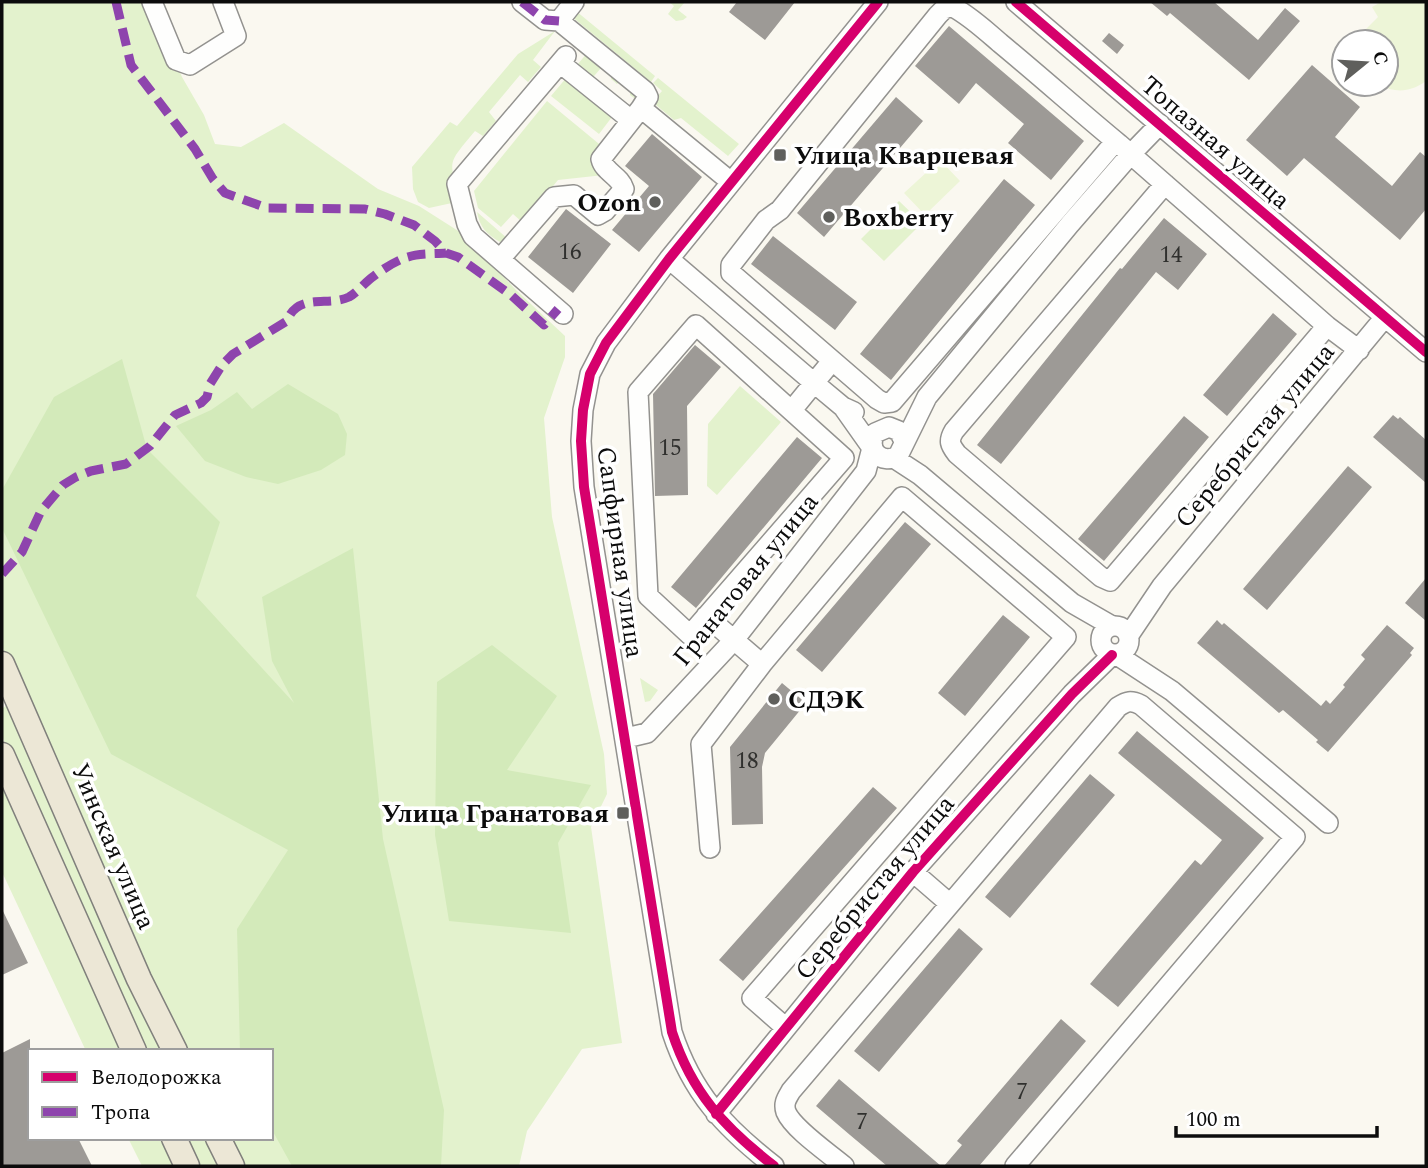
<svg xmlns="http://www.w3.org/2000/svg" width="1428" height="1168" font-family="Spectral,serif">
<style>
.green{fill:#e3f2cd}
.forest{fill:#d3eaba}
.pitch{fill:#edf5d7}
.building{fill:#9d9a96}
.lines{fill:none;stroke-linecap:round;stroke-linejoin:round}
.minor-casing{stroke:#93928f;stroke-width:22}
.major-casing{stroke:#80807c;stroke-width:27}
.minor{stroke:#fefefd;stroke-width:19}
.major{stroke:#ece7d6;stroke-width:24}
.quiet{stroke:#8e44ad;stroke-width:9;stroke-dasharray:18 9;stroke-linecap:butt}
.cycleway-casing{stroke:#fff;stroke-width:15}
.cycleway{stroke:#d6006c;stroke-width:10}
.poi-dot{fill:#5f5f5c;stroke:#fff;stroke-width:2.5}
.labels{text-anchor:middle;stroke-width:7;stroke-linejoin:round;paint-order:stroke}
.number-label{font-size:23px;fill:#30302e}
.street-label{font-size:26px;fill:#0c0c0c;stroke:#fff}
.poi-label{font-size:26px;font-weight:bold;fill:#0c0c0c;stroke:#fff;text-anchor:start}
</style>
<rect width="100%" height="100%" fill="#faf8f0"/>
<path class="green" d="M2,2h147l33,75 22,38 11,29 26,3 43,-24 94,66 41,17 44,28 53,56 49,46v21l-21,61 8,99 52,237 3,40 -16,33 31,216 -40,6 -55,82 -8,35h-279l-13,-28h44v-87h-88l-42,-82 -139,-323z
M669,2h16l-7,8 9,7 -4,3 -7,1 -8,-7 6,-8z
M576,11l79,65 -4,6 -80,-66z
M555,31l-22,29 8,7 -13,15 -8,-7 -31,37 7,9 -13,15 -8,-5c-28,34 -27,28 -14,70l-32,7 -11,-6 -5,-13 -1,-22 38,-45 7,4 61,-72z
M588,52l55,41 -5,8 -8,-6v-4l-11,-9 -2,2 -6,-5v-3l-10,-8 -19,22 33,23 -16,21 -48,-38z
M658,78l81,66 -11,12 -47,-38 -7,2 -18,-15 -1,-6 7,-8 -9,-8z
M547,101l57,47v27l-46,5 -35,43 -10,-9 -12,13 -23,-19 -4,-17z
M899,201l23,22 -38,38 -23,-22z
M477,212l31,27 -8,3c-14,-8 -20,-15 -23,-30z
M740,386l41,36 -64,73 -10,-9 1,-62z
M640,678l18,12 -8,11 -5,1z
M8,704l155,347h-20l-93,-199 -48,-116v-27z
M2,786l15,35 105,230h-36l-84,-179z
M128,1138h35l14,28h-35z
M185,1138h20l14,28h-21z"/>
<path class="forest" d="M122,359l25,90 73,73 -24,74 98,107 -22,-42 -10,-64 91,-49 30,291 61,271 -3,56h-149l-21,-38v-77h-31l-3,-122 51,-79 -177,-96 -109,-226v-38l52,-93z
M288,384l50,30 9,20 -2,21 -24,15 -43,14 -32,-7 -41,-16 -29,-35 35,-16 26,-18 15,17z
M492,645l65,51 -50,74 84,15 -33,58 13,90 -122,-12 -14,-86 2,-153z"/>
<path class="pitch" d="M1381,2h45v79c-15,11 -31,13 -47,3h7v-42h-25l5,-13 12,-12 -6,-10z
M940,160l20,21 -35,34 -21,-22z"/>
<path class="building" d="M737,2h58l-30,38 -36,-28z
M1150,2h64l44,38 27,-32 15,13 -51,59 -79,-67 -3,3z
M949,26l135,115 -33,39 -43,-37 16,-19 -48,-41 -17,21 -44,-38z
M1109,33l15,12 -7,9 -15,-13z
M1312,65l48,42 -25,30 57,49 28,-34 6,5v52l-26,31 -96,-82 -17,18 -41,-36z
M896,97l27,24 -99,116 -27,-24z
M652,134l50,43 -63,75 -27,-22 37,-44 -24,-20z
M1004,179l31,26 -144,175 -31,-26z
M566,209l45,35 -38,49 -45,-36z
M1164,218l43,36 -29,36 -22,-18 -155,192 -24,-19 143,-177 2,1z
M773,236l84,66 -22,28 -84,-66z
M1273,313l24,21 -70,82 -24,-21z
M695,345l26,22 -34,39 1,89 -33,1 -2,-102z
M1393,415l5,4 2,-2 26,23v43l-53,-46z
M1184,416l25,21 -105,124 -26,-22z
M797,437l25,21 -126,150 -25,-21z
M1348,466l24,21 -105,123 -24,-21z
M905,522l26,22 -109,128 -26,-22z
M1426,578v43l-21,-18z
M1003,615l27,22 -65,79 -27,-23z
M1217,620l5,5 2,-2 97,83 5,-6 4,4 15,-17 -2,-2 22,-26 -4,-4 26,-30 27,23 -4,5 2,2 -84,97 -12,-10 2,-2 -35,-30 -4,3 -82,-70z
M782,683l24,20 -41,50 -3,14 1,57 -31,1 -2,-78z
M1137,731l127,107 -146,169 -28,-23 105,-124 6,5 21,-25 -104,-87z
M1090,774l25,21 -105,123 -25,-21z
M873,787l24,21 -154,173 -24,-21z
M2,909l26,54 -26,12z
M959,928l24,21 -104,123 -25,-21z
M1061,1019l25,22 -107,125h-35l18,-21 -5,-4z
M30,1039v99h48l14,28h-90v-113z
M839,1079l102,87h-54l-37,-31 -34,-29z"/>
<g class="lines">
<g class="minor-casing">
<path id="minor" d="M152,2l24,58 14,5 46,-29 -13,-34
M522,2l23,18 14,1 86,70 3,6 -7,11 90,74
M1016,2l410,350
M559,21l15,-19
M560,63l71,57
M1115,142l-223,260 -8,1 -7,-4 -146,-126v-8l35,-45 14,-10 158,-195 7,-7 8,-1c17,9 32,23 47,36 40,33 79,68 119,101l208,182 32,24
M1165,184l-211,247c-6,10 -4,14 3,23l144,123 9,4 217,-255
M500,259l54,-62 20,-2 24,20 7,-4 19,-22c-4,-13 -20,-17 -23,-30l40,-51
M669,259l144,123 30,25 11,5
M563,314l-90,-78 -6,-12 -10,-40 109,-128
M696,325l148,133 -154,177 -42,-39 -10,-204z
M792,410l40,-49
M904,441l-5,-10 -10,-4 -14,6c-9,17 6,32 23,23l29,-59 143,-173 60,-69 30,-31
M894,458l26,17 152,128 40,23
M706,616l56,48
M1101 640a14 14 0 1 1 28 0a14 14 0 1 1-28 0Z
M1129,635l33,-49 223,-269
M1117,655l55,36 156,132
M626,738l21,-5 87,-93 132,-169 6,-23 -29,-41
M710,848l-9,-104 61,-80 140,-167 164,140 -314,361 33,29
M913,872l37,32
M716,1114l197,-242 159,-178 40,-39
M774,1166c-50,-39 -82,-73 -102,-134l-88,-545 -3,-46 2,-31 7,-36 16,-31 63,-84 209,-257
M844,1166c-14,-12 -51,-37 -58,-54 -3,-9 1,-14 5,-21l327,-384c9,-6 13,-7 23,-2l154,132 -280,329"/>
</g>
<g class="major-casing">
<path id="major" d="M2,664l137,315 36,72
M2,755l132,296
M174,1138l13,28
M218,1138l14,28"/>
</g>
<use href="#minor" class="minor"/>
<use href="#major" class="major"/>
<path class="quiet" d="M116,2l15,63 64,84 18,30 12,14 42,15 98,1 20,5 29,11 21,16 11,12 12,4 53,38 33,30 14,-16
M522,2l23,18 14,1
M2,574l20,-22 19,-41 22,-26 13,-8 15,-6 35,-7 24,-18 25,-31 26,-12 6,-6 3,-13 12,-19 11,-11 54,-33c11,-29 41,-14 62,-24 9,-5 16,-15 25,-21 9,-7 23,-16 34,-19 11,-4 26,-3 38,-4"/>
<g class="cycleway-casing">
<path id="cycleway" d="M1016,2l410,350
M716,1114l197,-242 159,-178 40,-39
M774,1166c-50,-39 -82,-73 -102,-134l-88,-545 -3,-46 2,-31 7,-36 16,-31 63,-84 209,-257"/>
</g>
<use href="#cycleway" class="cycleway"/>
</g>
<g class="poi-dot">
<rect x="773" y="148" width="14" height="14" rx="3.5"/>
<circle cx="655" cy="202" r="7"/>
<circle cx="829" cy="217" r="7"/>
<circle cx="774" cy="699" r="7"/>
<rect x="616" y="806" width="14" height="14" rx="3.5"/>
</g>
<g class="labels">
<g class="number-label">
<text x="570" y="259">16</text>
<text x="1171" y="262">14</text>
<text x="670" y="455">15</text>
<text x="747" y="768">18</text>
<text x="1022" y="1099">7</text>
<text x="862" y="1129">7</text>
</g>
<g class="street-label">
<text transform="translate(1216 142) rotate(41)" y="9">Топазная улица</text>
<text transform="translate(1254 435) rotate(-50)" y="9">Серебристая улица</text>
<text transform="translate(621 552) rotate(82)" y="9">Сапфирная улица</text>
<text transform="translate(745 579) rotate(-51)" y="9">Гранатовая улица</text>
<text transform="translate(114 846) rotate(67)" y="9">Уинская улица</text>
<text transform="translate(874 887) rotate(-50)" y="9">Серебристая улица</text>
</g>
<g class="poi-label">
<text x="794" y="164">Улица Кварцевая</text>
<text x="641" y="211" text-anchor="end">Ozon</text>
<text x="843" y="226">Boxberry</text>
<text x="788" y="708">СДЭК</text>
<text x="609" y="822" text-anchor="end">Улица Гранатовая</text>
</g>
</g>
<rect width="1428" height="1168" fill="none" stroke="#0c0c0c" stroke-width="7"/>
<rect x="28" y="1049" width="245" height="91" fill="#ffffff" stroke="#9e9e9e" stroke-width="2"/>
<rect x="42" y="1072" width="35" height="10" fill="#d6006c" stroke="#9e9e9e" stroke-width="2"/>
<text x="91" y="1084" font-size="21" fill="#0c0c0c">Велодорожка</text>
<rect x="42" y="1107" width="35" height="10" fill="#8e44ad" stroke="#9e9e9e" stroke-width="2"/>
<text x="91" y="1119" font-size="21" fill="#0c0c0c">Тропа</text>
<g transform="translate(1365 63) rotate(72)"><circle r="33" fill="#ffffff" stroke="#9e9e9e" stroke-width="2"/>
<path d="M0-5L12 26L0 18L-12 26Z" fill="#5f5f5c"/>
<text y="-10" font-size="19" font-weight="bold" text-anchor="middle" fill="#0c0c0c">С</text>
</g>
<path d="M1176 1126v10h201v-10" fill="none" stroke="#0c0c0c" stroke-width="3.5"/>
<text x="1186" y="1126" font-size="21" fill="#0c0c0c" stroke="#ffffff" stroke-width="5" paint-order="stroke">100 m</text>
</svg>
